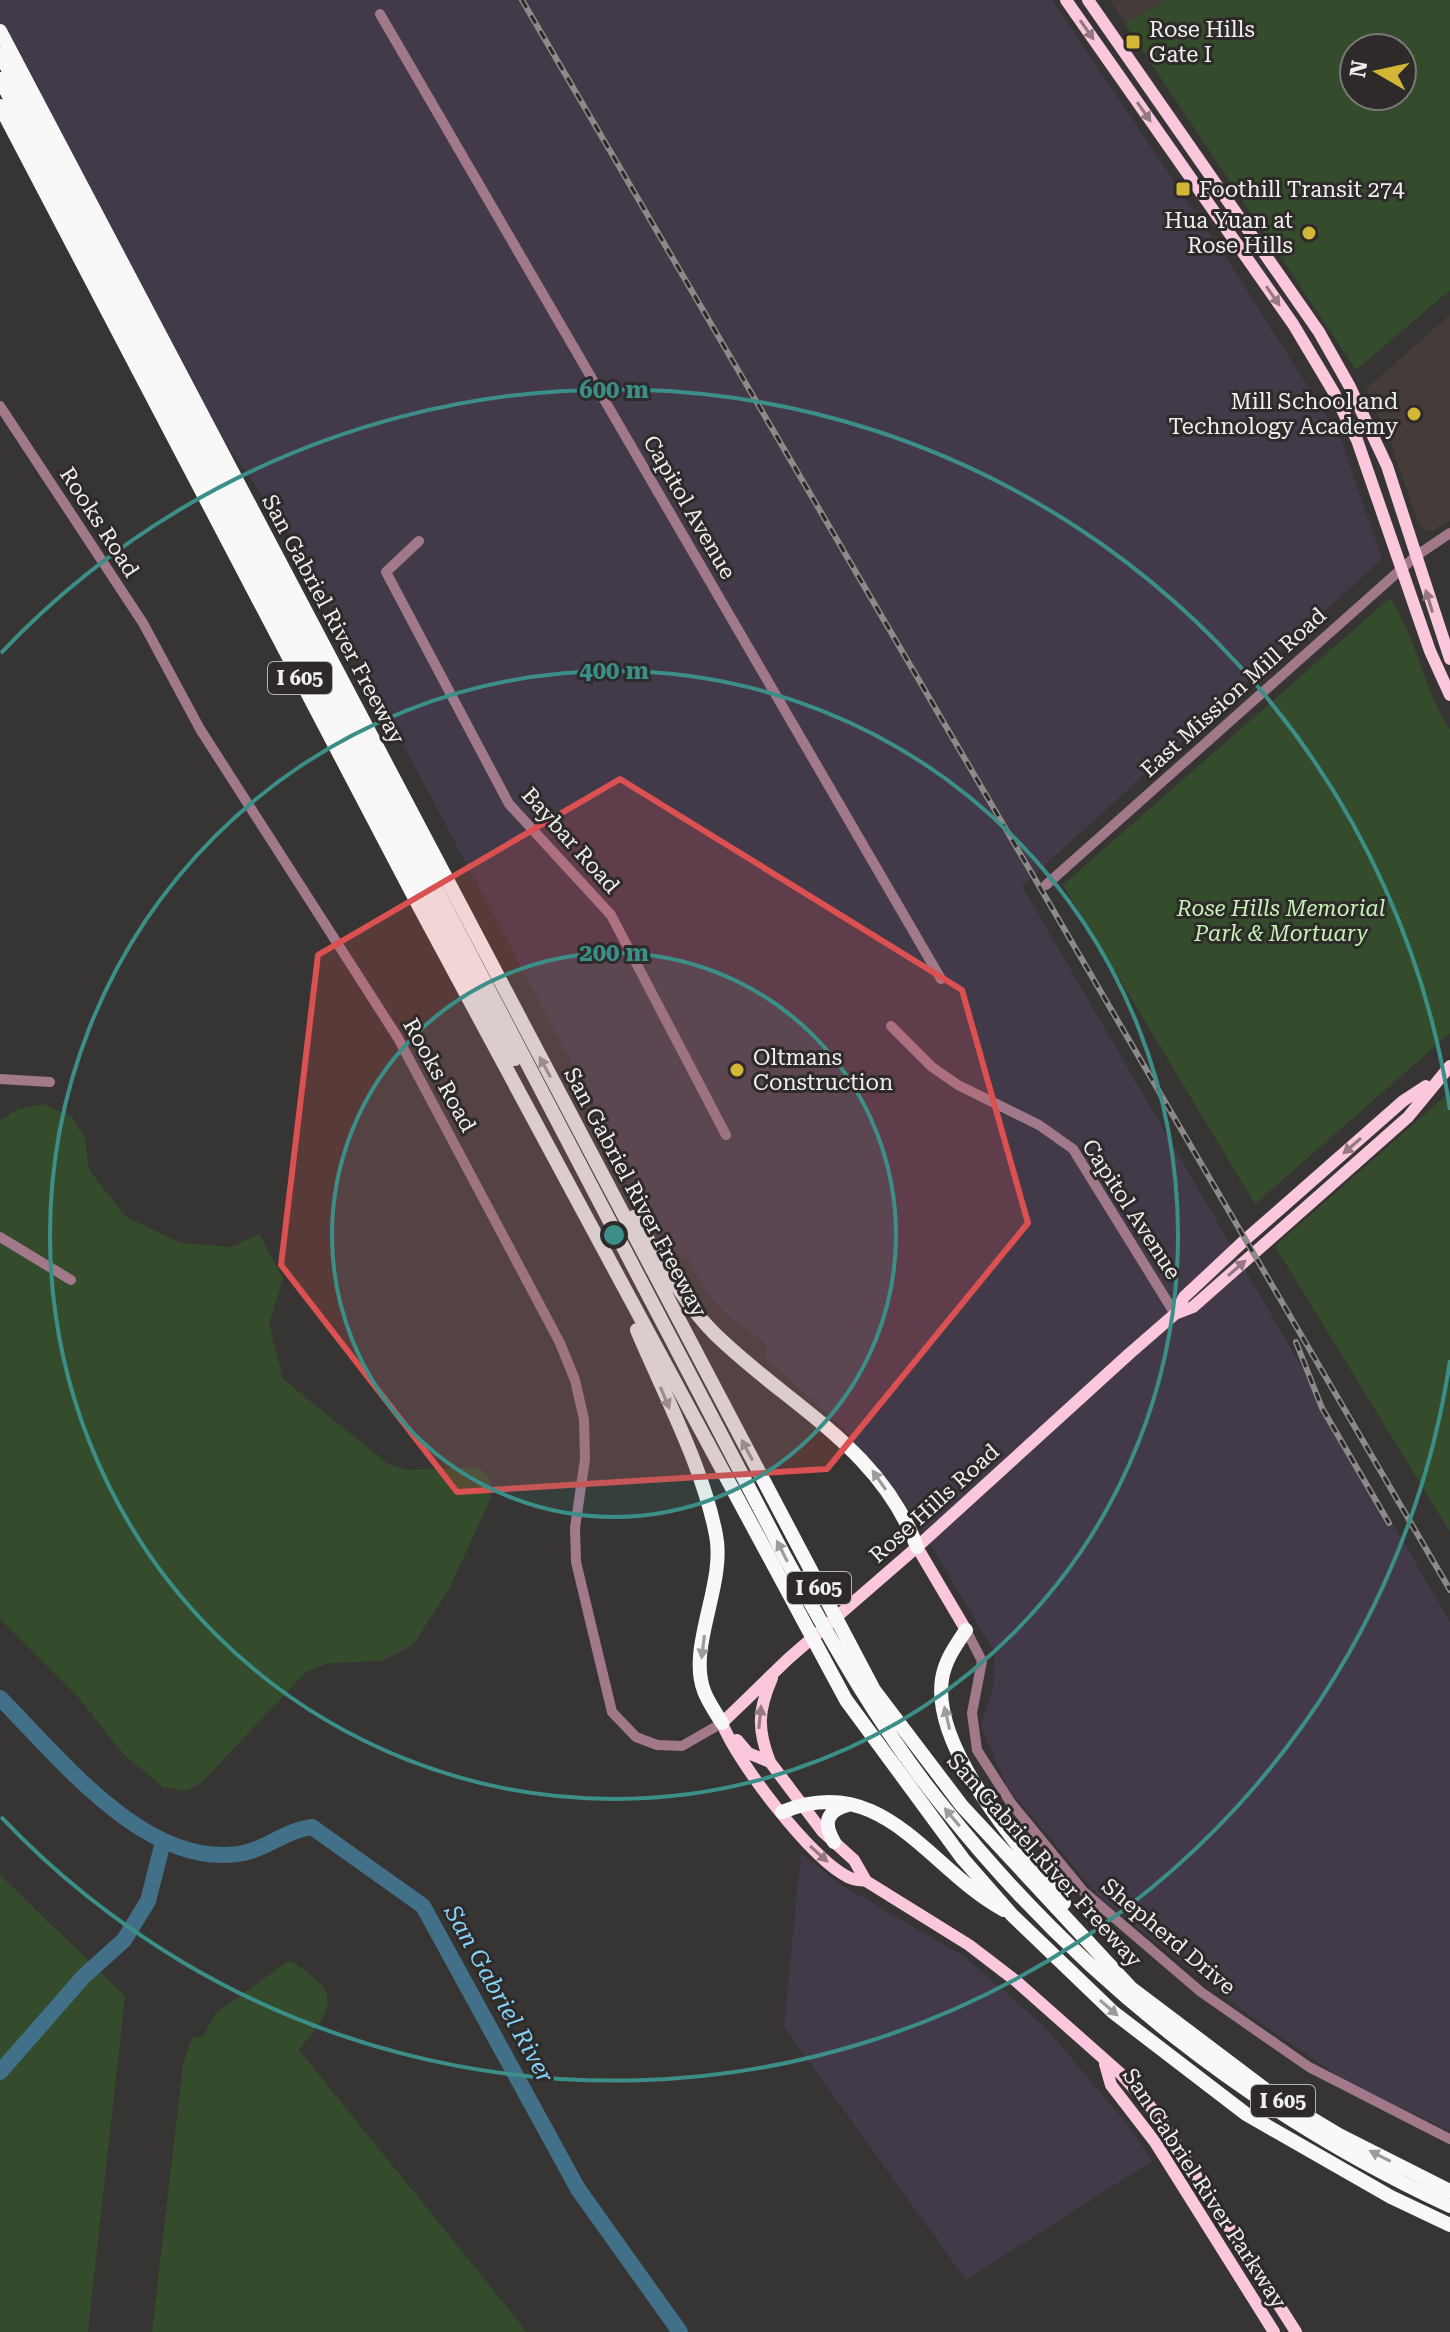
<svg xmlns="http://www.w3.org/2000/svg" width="1450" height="2332" font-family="'Roboto Serif',serif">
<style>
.built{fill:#453c39}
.industrial{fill:#423949}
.green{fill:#344c2b;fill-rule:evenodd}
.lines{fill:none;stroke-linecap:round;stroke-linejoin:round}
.river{stroke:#417088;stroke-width:16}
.minor{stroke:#a1798b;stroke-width:10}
.major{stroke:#fac7dd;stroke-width:12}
.highway{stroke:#f8f8f8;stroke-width:14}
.rail-casing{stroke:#8d8b8a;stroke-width:6}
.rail{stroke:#2d2a29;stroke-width:3;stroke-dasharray:9;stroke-linecap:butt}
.oneway{fill:#947883}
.oneway2{fill:#9d9b9b}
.marked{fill:#db5050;fill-opacity:0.2;stroke:#db5050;stroke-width:6;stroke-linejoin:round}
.ring{fill:none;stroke:#3c8e88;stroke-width:4}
.poi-dot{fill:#d3b635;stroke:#2d2a29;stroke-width:3}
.labels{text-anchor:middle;stroke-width:6;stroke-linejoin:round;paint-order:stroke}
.shield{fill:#2d2a29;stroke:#b6b4b3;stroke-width:2}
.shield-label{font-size:20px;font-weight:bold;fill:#f1efee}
.poi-label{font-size:22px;fill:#f1efee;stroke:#2d2a29;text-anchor:start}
.street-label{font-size:22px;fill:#f1efee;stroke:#2d2a29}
.park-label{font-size:22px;font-style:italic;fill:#c5f2b5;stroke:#2d2a29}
.water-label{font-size:24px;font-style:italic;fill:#86d3fa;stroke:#2d2a29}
.centre{fill:#3c8e88;stroke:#2d2a29;stroke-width:4}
.ring-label{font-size:24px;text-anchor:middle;font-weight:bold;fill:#3c8e88;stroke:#2d2a29;stroke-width:6;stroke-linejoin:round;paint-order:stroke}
</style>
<rect width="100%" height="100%" fill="#373533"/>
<path class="built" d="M1110,0h55l-40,24z
M1450,315v206l-19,11 -10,-4 -3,-7 -29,-82 -23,-50z"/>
<path class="industrial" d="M0,0h1052l184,273 105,166 41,120 -360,327 428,736v509l-103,-49 -100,-68 -144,-113 -96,-114 -26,-61 12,-37 2,-37 -91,-151 -61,-73 -78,-70 1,-14 -39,-29 -23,-27 -14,-27 -19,-12 -374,-704 -100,-143 -197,-358z
M801,1853l37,30 127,74 80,70 87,103 20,31 -186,119 -182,-253z"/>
<path class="green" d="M1165,0h285v290l-94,80 -231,-346zM1354,48h48v48h-48z
M1390,598c27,40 33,91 60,132v303l-195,171 -192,-319z
M1450,1092v440l-175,-286z
M43,1104l29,13 13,21 4,32 37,47 55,26 51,4 27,-13 24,44 -14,46 14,55 105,85 19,6 70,-3 12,9 2,22 -43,93 -35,54 -32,16 -51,2 -24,9 -105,111 -16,8 -22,-4 -41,-34 -42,-54 -80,-80v-499l18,-11z
M0,1875l125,121 -37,336h-88z
M288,1961c10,3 19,11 27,18 30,24 -1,49 -16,71l228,282h-375l31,-267 9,-27 11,-1 12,-23z"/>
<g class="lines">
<path class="river" d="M0,1698c60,60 148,174 244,155 24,-5 42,-23 68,-26l111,79 155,283 102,143
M0,2072l84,-96 40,-36 24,-39 15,-59"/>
<path class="minor" d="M380,14l561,965
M0,406l143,217 57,106 198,309 162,305 15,37 9,39 1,40 -10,69 1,34 36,150 24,25 21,8 25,1 40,-23
M419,541l-33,31 123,232 102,111 115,220
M1046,885l370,-329 34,-23
M891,1026l41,41 26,18 81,40 34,24 102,165
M0,1079l50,3
M0,1237l71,43
M966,1630l16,31 -10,52 5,37 34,53 72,88 118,101 108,75 141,72"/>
<path class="major" d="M1066,0l227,324 40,67 24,49 73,211 20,44
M1088,0l231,332 31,55 37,79 63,193
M1175,1314l9,-17 62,-58 157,-138 23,-15
M917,1547l49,83
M722,1723l66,-64 129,-112 212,-193 46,-40 18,-7 215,-190 42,-51
M722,1723c15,39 89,136 126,154 5,3 12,3 18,4l103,64 47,36 105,93 35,39 140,219
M737,1740l11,13 22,9 52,69 32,29 12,21
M770,1762c-13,-33 -12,-52 2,-84
M1105,2064l6,21 44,57 119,190"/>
<path class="highway" d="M0,31l874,1659 88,116 169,182 143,108 65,39 111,56
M0,54l784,1501c48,88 98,177 162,255 135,169 308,305 504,396
M0,79l515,980
M0,106l420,802 426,792 117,159 49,56 101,97 133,102 145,83 59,28
M634,1217c24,38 48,84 80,116 73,72 165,113 203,214
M637,1330c27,64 66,137 79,205 10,49 -29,112 -12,156 4,11 12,22 18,32
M966,1630c-10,15 -21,30 -24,49 -11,70 81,172 122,224
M782,1812c102,-42 147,58 222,98
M834,1842c-11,-19 -8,-31 14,-37"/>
<g class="rail-casing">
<path id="rail" d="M522,0l928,1590
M1296,1342l26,66 67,115"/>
</g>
<use href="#rail" class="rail"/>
</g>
<defs><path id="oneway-solid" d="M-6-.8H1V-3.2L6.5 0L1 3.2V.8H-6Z" transform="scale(2)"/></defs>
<g class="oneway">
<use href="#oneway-solid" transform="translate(1087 30) rotate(55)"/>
<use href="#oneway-solid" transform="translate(1144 112) rotate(55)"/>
<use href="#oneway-solid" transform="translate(1273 296) rotate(55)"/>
<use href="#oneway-solid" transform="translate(1429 601) rotate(-107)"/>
<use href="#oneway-solid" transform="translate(1352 1146) rotate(139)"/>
<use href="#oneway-solid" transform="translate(1237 1268) rotate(-41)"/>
<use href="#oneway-solid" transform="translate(760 1717) rotate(-84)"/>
<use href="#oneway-solid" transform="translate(819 1854) rotate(42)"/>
</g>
<g class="oneway2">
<use href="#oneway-solid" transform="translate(545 1067) rotate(-118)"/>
<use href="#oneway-solid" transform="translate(665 1398) rotate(67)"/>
<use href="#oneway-solid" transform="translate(747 1450) rotate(-118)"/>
<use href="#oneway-solid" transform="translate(879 1480) rotate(-125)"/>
<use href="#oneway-solid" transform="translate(782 1551) rotate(-117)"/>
<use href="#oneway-solid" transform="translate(703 1647) rotate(97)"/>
<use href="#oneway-solid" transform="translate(947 1718) rotate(-103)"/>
<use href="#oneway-solid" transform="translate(952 1817) rotate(-130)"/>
<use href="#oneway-solid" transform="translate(1109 2008) rotate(41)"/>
<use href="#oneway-solid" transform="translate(1380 2156) rotate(-153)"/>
</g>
<path class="marked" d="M620,779l342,211 66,233 -201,246 -370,23 -176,-227 37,-310z"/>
<circle cx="614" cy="1235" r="282" fill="#3c8e88" fill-opacity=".12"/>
<g class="ring">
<circle cx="614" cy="1235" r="282"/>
<circle cx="614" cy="1235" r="564"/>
<path d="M1450 1360A845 845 0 0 1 1 1817M1 653A845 845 0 0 1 1450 1110"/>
</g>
<g class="poi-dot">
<rect x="1125" y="34" width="16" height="16" rx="4"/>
<rect x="1175" y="181" width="16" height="16" rx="4"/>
<circle cx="1309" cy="233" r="8"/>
<circle cx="1414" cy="414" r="8"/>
<circle cx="737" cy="1070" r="8"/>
</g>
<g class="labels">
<g class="shield">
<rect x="268" y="662" width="64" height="32" rx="6"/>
<rect x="787" y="1572" width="64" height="32" rx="6"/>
<rect x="1251" y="2085" width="64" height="32" rx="6"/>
</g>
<g class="shield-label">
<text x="300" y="685">I 605</text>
<text x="819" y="1595">I 605</text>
<text x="1283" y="2108">I 605</text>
</g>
<g class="poi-label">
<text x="1149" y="37">Rose Hills<tspan x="1149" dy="25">Gate I</tspan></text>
<text x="1199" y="197">Foothill Transit 274</text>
<text x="1293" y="228" text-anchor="end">Hua Yuan at<tspan x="1293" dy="25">Rose Hills</tspan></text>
<text x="1398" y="409" text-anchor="end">Mill School and<tspan x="1398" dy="25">Technology Academy</tspan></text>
<text x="753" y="1065">Oltmans<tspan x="753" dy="25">Construction</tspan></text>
</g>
<g class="street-label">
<text transform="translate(690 507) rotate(60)" y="8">Capitol Avenue</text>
<text transform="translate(100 522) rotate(57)" y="8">Rooks Road</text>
<text transform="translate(334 619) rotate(62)" y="8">San Gabriel River Freeway</text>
<text transform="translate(1233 692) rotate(-42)" y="8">East Mission Mill Road</text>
<text transform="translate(571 840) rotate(48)" y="8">Baybar Road</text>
<text transform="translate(440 1075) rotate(61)" y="8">Rooks Road</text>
<text transform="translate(636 1192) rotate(62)" y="8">San Gabriel River Freeway</text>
<text transform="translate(1132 1209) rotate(57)" y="8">Capitol Avenue</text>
<text transform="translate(934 1503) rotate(-42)" y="8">Rose Hills Road</text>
<text transform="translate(1045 1860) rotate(48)" y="8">San Gabriel River Freeway</text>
<text transform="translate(1169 1936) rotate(40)" y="8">Shepherd Drive</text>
<text transform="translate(1205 2188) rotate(57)" y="8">San Gabriel River Parkway</text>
</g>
<g class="park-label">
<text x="1281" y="916">Rose Hills Memorial<tspan x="1281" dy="25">Park &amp; Mortuary</tspan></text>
</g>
<g class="water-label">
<text transform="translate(499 1994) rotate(61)" y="8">San Gabriel River</text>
</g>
</g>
<circle cx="614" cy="1235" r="12" class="centre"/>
<g class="ring-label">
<text x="614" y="398">600 m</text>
<text x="614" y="679">400 m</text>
<text x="614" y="961">200 m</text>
</g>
<g transform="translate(1378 72) rotate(279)"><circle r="38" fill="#2d2a29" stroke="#7b7978" stroke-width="2"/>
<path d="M0-6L14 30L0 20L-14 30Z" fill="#d3b635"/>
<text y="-12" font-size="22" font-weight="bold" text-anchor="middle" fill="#f1efee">N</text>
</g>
</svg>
